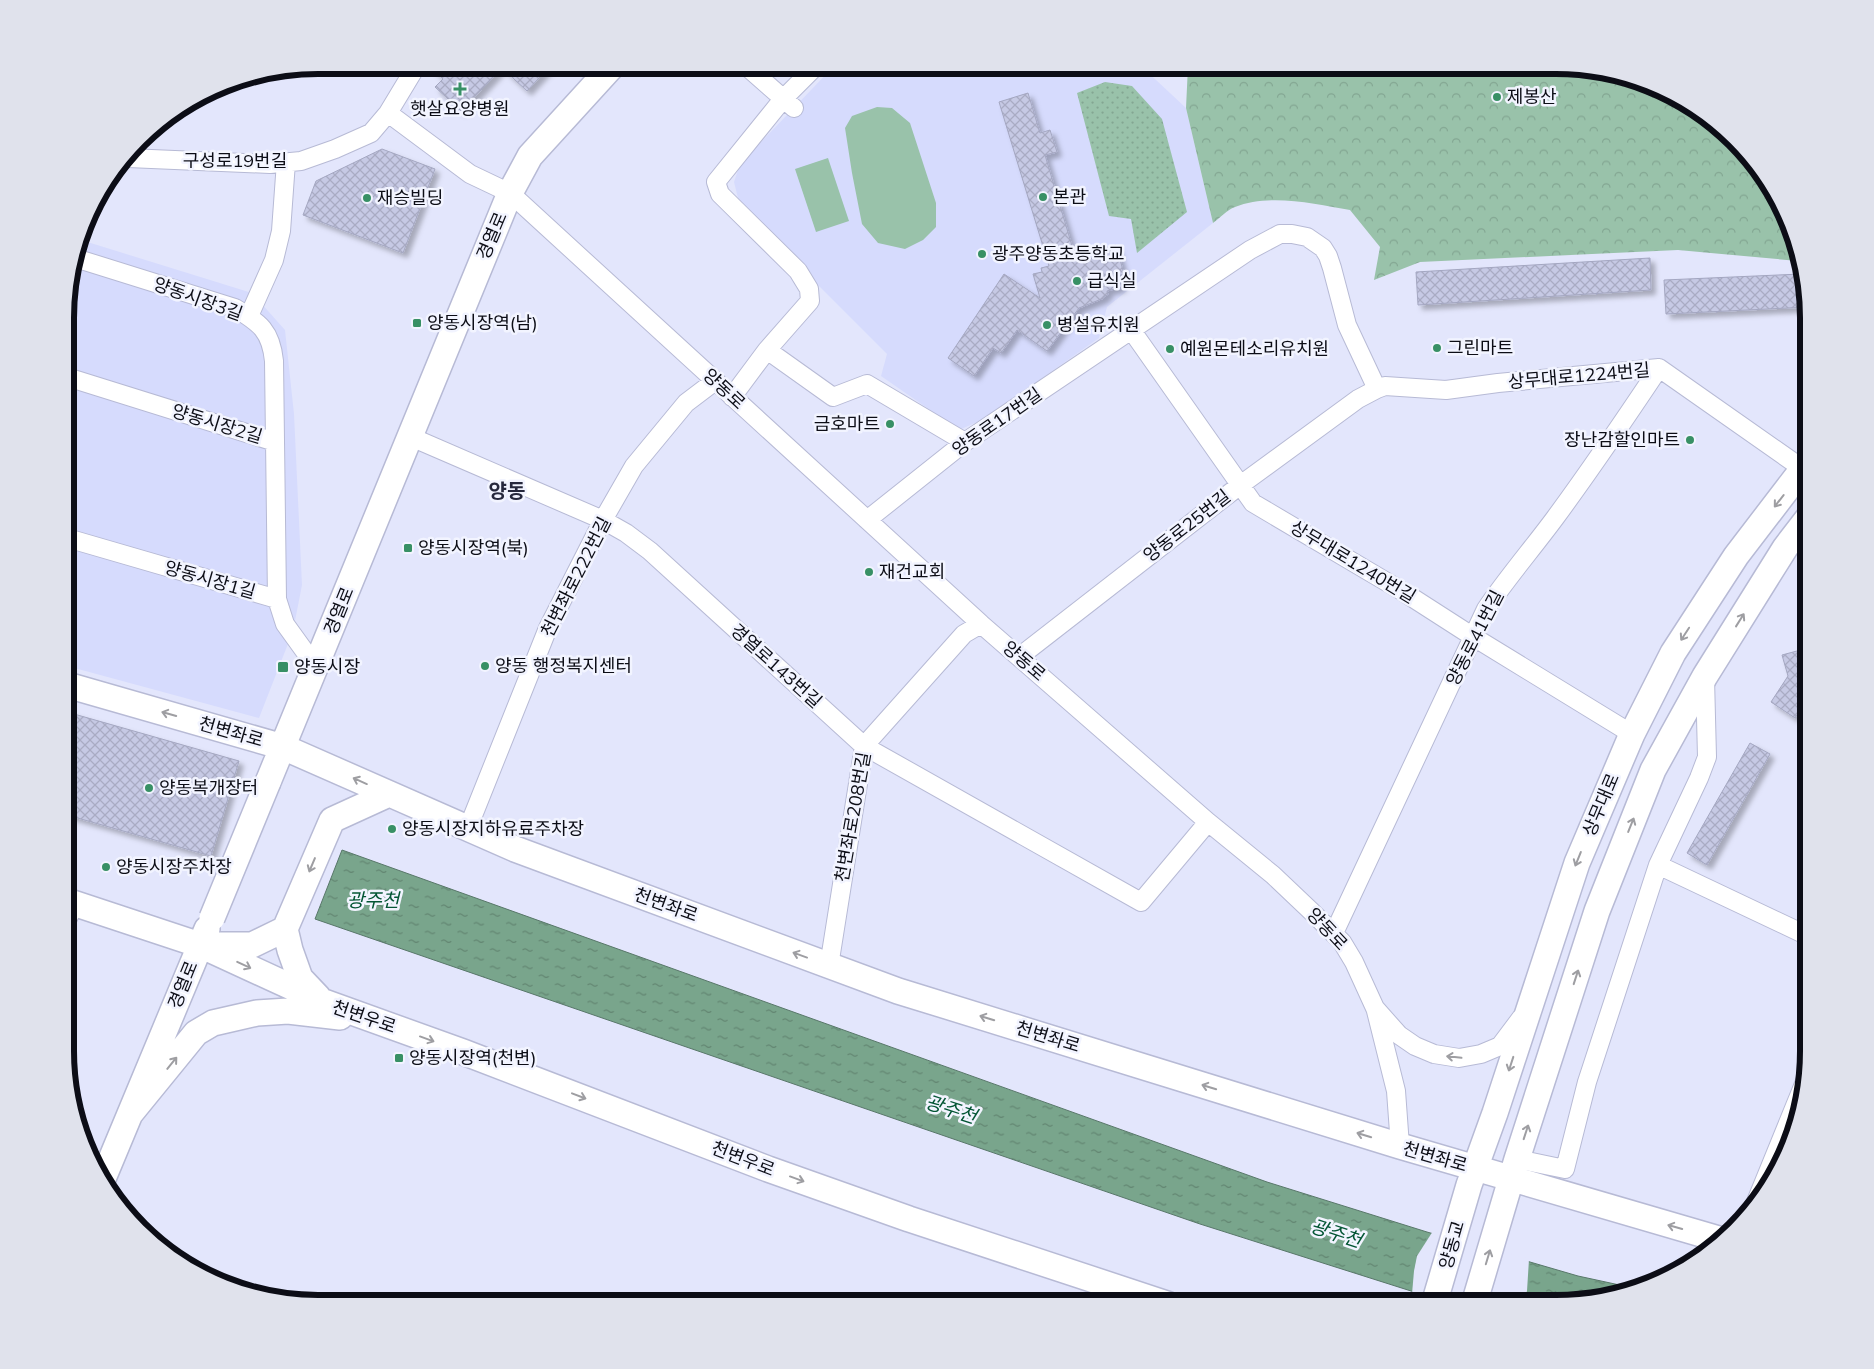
<svg xmlns="http://www.w3.org/2000/svg" width="1874" height="1369" font-family="Mulish,'Noto Sans KR',sans-serif">
<style>
.built{fill:#d6dbfd}
.grass{fill:url(#grass-dots)}
.forest{fill:url(#forest-crowns)}
.pitch{fill:#99c2aa}
.water{fill:url(#water-ripples);stroke:#587769}
.pier{fill:#e3e6fc}
.building{fill:url(#building-cross-hatch);stroke:#a4a7c1;filter:url(#shadow)}
.lines{fill:none;stroke-linecap:round;stroke-linejoin:round}
.street-casing{stroke:#b7bad5;stroke-width:20}
.secondary-casing{stroke:#b7bad5;stroke-width:28}
.street{stroke:#fff;stroke-width:18}
.secondary{stroke:#fff;stroke-width:25}
.secondary-bridge-casing{stroke:#b7bad5;stroke-width:28;stroke-linecap:butt}
.secondary-bridge{stroke:#fff;stroke-width:25}
.oneway{stroke:#9e9ea2}
.poi-dot{fill:#389065;stroke:#f2f4ff;stroke-width:2}
.labels{text-anchor:middle;stroke-width:5;stroke-linejoin:round;paint-order:stroke}
.poi-label{font-size:18px;fill:#0c0d16;stroke:#f2f4ff;text-anchor:start}
.street-label{font-size:18px;fill:#0c0d16;stroke:#f2f4ff}
.water-label{font-size:19px;font-style:italic;fill:#045635;stroke:#f2f4ff}
.quarter-label{font-size:20px;font-weight:bold;fill:#26283d;stroke:#f2f4ff}
.rim{fill:none;stroke:#0c0d16;stroke-width:6}
</style>
<defs>
<pattern id="grass-dots" width="8" height="8" patternUnits="userSpaceOnUse" patternTransform="scale(1.25)"><rect width="8" height="8" fill="#99c2aa"/><path d="M2 2h.1M6 6h.1" fill="none" stroke="#83a692" stroke-width="1.8" stroke-linecap="round"/></pattern>
<pattern id="forest-crowns" width="20" height="18" patternUnits="userSpaceOnUse" patternTransform="scale(1.25)"><rect width="20" height="18" fill="#99c2aa"/><path d="M2 6a3 3 0 1 1 6 0M12 15a3 3 0 1 1 6 0" fill="none" stroke="#83a692"/></pattern>
<pattern id="water-ripples" width="26" height="14" patternUnits="userSpaceOnUse" patternTransform="scale(1.25)"><rect width="26" height="14" fill="#79a58c"/><path d="M2 4q2-2 4 0t4 0M15 11q2-2 4 0t4 0" fill="none" stroke="#628571"/></pattern>
<pattern id="building-cross-hatch" width="8" height="8" patternUnits="userSpaceOnUse" patternTransform="scale(1.25)"><rect width="8" height="8" fill="#c6c9e4"/><path d="M0 0l8 8M0 8l8-8" fill="none" stroke="#a9abc3"/></pattern>
<filter id="shadow"><feDropShadow dx="4.5" dy="4.5" stdDeviation="2.5" flood-color="#0004"/></filter>
</defs>
<rect width="100%" height="100%" fill="#e3e6fc"/>
<path class="built" d="M835,65h305l46,43 27,115 -106,84 -8,31 -115,81 -25,11 -78,-54 6,-22 -69,-69 -80,-87 -4,-16 6,-18z
M81,240l171,53 33,37 9,84 8,171 -9,46 -34,87 -192,-52v-381z"/>
<path class="grass" d="M1105,82l27,4 30,33 25,93 -50,41 -6,-34 -22,-3 -32,-123z"/>
<path class="forest" d="M1188,66h384l81,18 57,33 47,47 13,21 22,55 6,21 -120,-11 -258,12 -46,18 6,-33 -30,-37c-34,-6 -81,-17 -115,-3 -8,3 -15,11 -22,16l-27,-115z"/>
<path class="pitch" d="M877,107l15,1 18,15 26,80v24l-13,13 -18,9 -27,-6 -16,-19 -10,-51 -7,-45 7,-12z
M828,158l21,63 -33,11 -21,-63z"/>
<path class="water" d="M342,850l925,332 160,50 151,44 60,13 -17,6 -65,9h-104l-252,-80 -885,-305z"/>
<path class="pier" d="M1433,1231l96,28 -2,32 -5,13h-78l-32,-10 2,-23 3,-15z"/>
<path class="building" d="M428,65h123l-24,26 -25,-23 -41,43 -26,-24 8,-8z
M1028,93l12,40 10,-3 7,22 -12,3 30,101 41,-11 8,29 -6,2 4,11 -15,4 1,4 -4,1v2l-25,10 -32,43 -30,-21 -16,23 -8,-5 -19,28 -26,-18 56,-84 36,24 -7,-24 9,-2 -1,-4 8,-2 -50,-164z
M382,149l53,20 -32,84 -100,-38 13,-34z
M1650,258l1,32 -233,15 -2,-33z
M1801,274l2,19h3l2,14 -142,7 -2,-34z
M1808,648v50l-13,20 -24,-16 17,-26 -6,-21z
M67,712l172,49 -28,95 -144,-41z
M1750,743l20,11 -63,111 -20,-12z"/>
<g class="lines">
<g class="street-casing">
<path id="street" d="M745,65l49,43
M388,113l82,61 40,19 471,431 227,198 65,53 39,37 30,30 12,20 21,46 24,27 16,11 19,8 25,4 22,-4 19,-8 21,-28
M128,158l142,6 31,-3 34,-12 36,-16 17,-20 29,-48
M75,258l160,50c25,15 36,23 39,53l3,238 8,25 31,43
M249,316l25,-56 7,-29 5,-69
M1132,331l121,172 149,88 70,45 160,98
M767,350l66,47 34,-13 98,58
M67,377l208,65
M732,397l35,-47 43,-49 -1,-12 -11,-18 -78,-77 -4,-12 67,-83 34,-34
M411,437l192,83 23,13 24,18 214,195 277,156 67,-80
M867,520l98,-78 285,-192 30,-16h12l15,3 16,11 5,8 4,12 15,57 30,64
M67,538l210,61
M1019,657l220,-171 119,-87 19,-10 8,-3 61,4 52,-7 161,-15 144,101
M468,828l80,-200 55,-108 31,-54 52,-63 29,-22
M1658,865l150,71
M67,920l8,-16
M1334,933l152,-324c21,-31 46,-60 69,-91 36,-49 70,-99 104,-150
M829,966l35,-220 100,-112 17,-10
M1376,1011l20,80 4,55
M1517,1159l48,10 22,-87 71,-217 41,-87 8,-21 -2,-79
M1753,1209l53,-130"/>
</g>
<g class="secondary-casing">
<path id="secondary" d="M67,685l216,62 232,102 383,142 502,155 322,94
M268,782l242,-589 20,-37 83,-91
M67,901l133,44 124,57 139,50 305,117 141,50 258,85
M285,929l5,21 10,28 18,19
M208,945h44l33,-16 47,-109 57,-26
M130,1114l66,-81 17,-10 44,-10 31,-2 52,6
M102,1181l105,-252
M1434,1304l35,-119 26,-72 82,-250 55,-129 41,-81 63,-97 72,-94
M1474,1304l43,-145 80,-248 56,-141 52,-94 80,-128 23,-30"/>
</g>
<use href="#street" class="street"/>
<use href="#secondary" class="secondary"/>
<g class="secondary-bridge-casing">
<path id="secondary-bridge" d="M212,918l56,-136"/>
</g>
<use href="#secondary-bridge" class="secondary-bridge"/>
</g>
<defs><path id="oneway-shaft" d="M-6 0H5M1.5-3L5.5 0L1.5 3" fill="none" stroke-width="1.6" stroke-linecap="round" stroke-linejoin="round" transform="scale(1.25)"/></defs>
<g class="oneway">
<use href="#oneway-shaft" transform="translate(1779 501) rotate(128)"/>
<use href="#oneway-shaft" transform="translate(1740 620) rotate(-58)"/>
<use href="#oneway-shaft" transform="translate(1685 634) rotate(123)"/>
<use href="#oneway-shaft" transform="translate(169 714) rotate(-164)"/>
<use href="#oneway-shaft" transform="translate(360 781) rotate(-156)"/>
<use href="#oneway-shaft" transform="translate(1631 825) rotate(-68)"/>
<use href="#oneway-shaft" transform="translate(1578 859) rotate(112)"/>
<use href="#oneway-shaft" transform="translate(312 865) rotate(113)"/>
<use href="#oneway-shaft" transform="translate(800 955) rotate(-160)"/>
<use href="#oneway-shaft" transform="translate(244 965) rotate(25)"/>
<use href="#oneway-shaft" transform="translate(1576 977) rotate(-72)"/>
<use href="#oneway-shaft" transform="translate(987 1018) rotate(-163)"/>
<use href="#oneway-shaft" transform="translate(427 1039) rotate(20)"/>
<use href="#oneway-shaft" transform="translate(1454 1057) rotate(-174)"/>
<use href="#oneway-shaft" transform="translate(172 1063) rotate(-51)"/>
<use href="#oneway-shaft" transform="translate(1511 1064) rotate(108)"/>
<use href="#oneway-shaft" transform="translate(1209 1087) rotate(-163)"/>
<use href="#oneway-shaft" transform="translate(579 1096) rotate(21)"/>
<use href="#oneway-shaft" transform="translate(1526 1132) rotate(-72)"/>
<use href="#oneway-shaft" transform="translate(1364 1135) rotate(-163)"/>
<use href="#oneway-shaft" transform="translate(797 1179) rotate(20)"/>
<use href="#oneway-shaft" transform="translate(1675 1227) rotate(-164)"/>
<use href="#oneway-shaft" transform="translate(1488 1257) rotate(-73)"/>
</g>
<g class="poi-dot">
<path d="M457.5 81.5h5v5h5v5h-5v5h-5v-5h-5v-5h5z"/>
<circle cx="1497" cy="97" r="5"/>
<circle cx="1043" cy="197" r="5"/>
<circle cx="367" cy="198" r="5"/>
<circle cx="982" cy="254" r="5"/>
<circle cx="1077" cy="281" r="5"/>
<rect x="412" y="318" width="10" height="10" rx="2.5"/>
<circle cx="1047" cy="325" r="5"/>
<circle cx="1437" cy="348" r="5"/>
<circle cx="1170" cy="349" r="5"/>
<circle cx="890" cy="424" r="5"/>
<circle cx="1690" cy="440" r="5"/>
<rect x="403" y="543" width="10" height="10" rx="2.5"/>
<circle cx="869" cy="572" r="5"/>
<circle cx="485" cy="666" r="5"/>
<rect x="277" y="661" width="12" height="12" rx="2.5"/>
<circle cx="149" cy="788" r="5"/>
<circle cx="392" cy="829" r="5"/>
<circle cx="106" cy="867" r="5"/>
<rect x="394" y="1053" width="10" height="10" rx="2.5"/>
</g>
<g class="labels">
<g class="poi-label">
<text x="1507" y="103">제봉산</text>
<text x="460" y="115" text-anchor="middle">햇살요양병원</text>
<text x="1053" y="203">본관</text>
<text x="377" y="204">재승빌딩</text>
<text x="992" y="260">광주양동초등학교</text>
<text x="1087" y="287">급식실</text>
<text x="427" y="329">양동시장역(남)</text>
<text x="1057" y="331">병설유치원</text>
<text x="1447" y="354">그린마트</text>
<text x="1180" y="355">예원몬테소리유치원</text>
<text x="880" y="430" text-anchor="end">금호마트</text>
<text x="1680" y="446" text-anchor="end">장난감할인마트</text>
<text x="418" y="554">양동시장역(북)</text>
<text x="879" y="578">재건교회</text>
<text x="495" y="672">양동 행정복지센터</text>
<text x="294" y="673">양동시장</text>
<text x="159" y="794">양동복개장터</text>
<text x="402" y="835">양동시장지하유료주차장</text>
<text x="116" y="873">양동시장주차장</text>
<text x="409" y="1064">양동시장역(천변)</text>
</g>
<g class="street-label">
<text x="235" y="167">구성로19번길</text>
<text transform="translate(492 236) rotate(-67)" y="6">경열로</text>
<text transform="translate(198 299) rotate(20)" y="6">양동시장3길</text>
<text transform="translate(1579 376) rotate(-5)" y="6">상무대로1224번길</text>
<text transform="translate(724 389) rotate(43)" y="6">양동로</text>
<text transform="translate(997 422) rotate(-35)" y="6">양동로17번길</text>
<text transform="translate(217 424) rotate(17)" y="6">양동시장2길</text>
<text transform="translate(1187 526) rotate(-38)" y="6">양동로25번길</text>
<text transform="translate(1353 562) rotate(31)" y="6">상무대로1240번길</text>
<text transform="translate(576 577) rotate(-63)" y="6">천변좌로222번길</text>
<text transform="translate(210 580) rotate(16)" y="6">양동시장1길</text>
<text transform="translate(339 611) rotate(-68)" y="6">경열로</text>
<text transform="translate(1475 638) rotate(-63)" y="6">양동로41번길</text>
<text transform="translate(1024 661) rotate(41)" y="6">양동로</text>
<text transform="translate(776 666) rotate(42)" y="6">경열로143번길</text>
<text transform="translate(231 732) rotate(16)" y="6">천변좌로</text>
<text transform="translate(1601 805) rotate(-67)" y="6">상무대로</text>
<text transform="translate(853 817) rotate(-80)" y="6">천변좌로208번길</text>
<text transform="translate(666 905) rotate(20)" y="6">천변좌로</text>
<text transform="translate(1327 929) rotate(47)" y="6">양동로</text>
<text transform="translate(183 985) rotate(-68)" y="6">경열로</text>
<text transform="translate(364 1017) rotate(19)" y="6">천변우로</text>
<text transform="translate(1048 1037) rotate(17)" y="6">천변좌로</text>
<text transform="translate(1435 1157) rotate(16)" y="6">천변좌로</text>
<text transform="translate(743 1159) rotate(21)" y="6">천변우로</text>
<text transform="translate(1452 1245) rotate(-74)" y="6">양동교</text>
</g>
<g class="water-label">
<text x="373" y="907">광주천</text>
<text transform="translate(951 1109) rotate(18)" y="7">광주천</text>
<text transform="translate(1336 1233) rotate(18)" y="7">광주천</text>
</g>
<g class="quarter-label">
<text x="507" y="498">양동</text>
</g>
</g>
<path d="M0 0H1874V1369H0ZM318 74H1556A244 244 0 0 1 1800 318V1051A244 244 0 0 1 1556 1295H318A244 244 0 0 1 74 1051V318A244 244 0 0 1 318 74Z" fill="#e0e2ec" fill-rule="evenodd"/>
<path class="rim" d="M318 74H1556A244 244 0 0 1 1800 318V1051A244 244 0 0 1 1556 1295H318A244 244 0 0 1 74 1051V318A244 244 0 0 1 318 74Z"/>
</svg>
